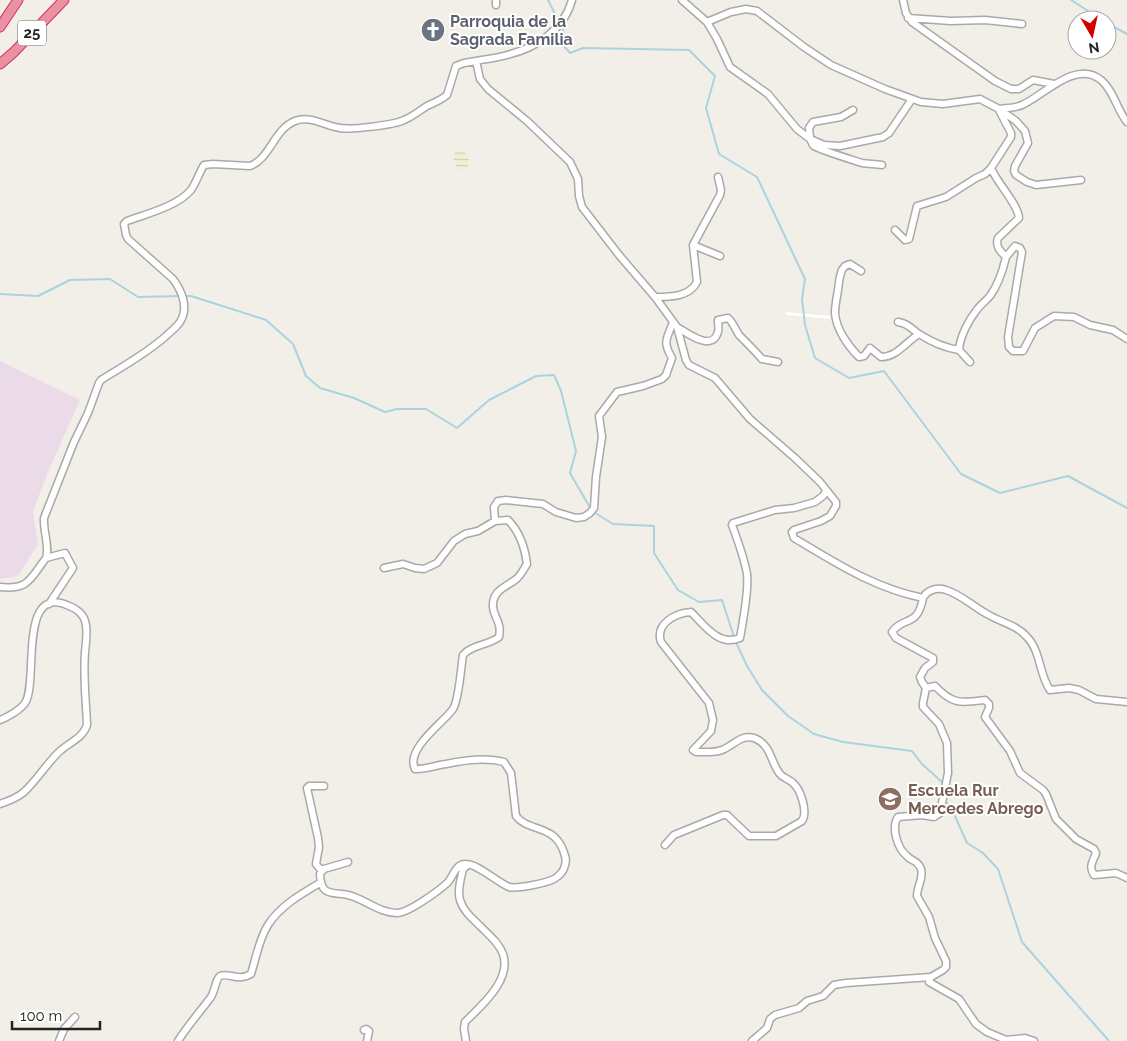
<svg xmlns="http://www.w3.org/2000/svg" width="1127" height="1041" font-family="Raleway,sans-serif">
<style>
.industrial{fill:#ebdbe8}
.farmland{fill:url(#farmland-rules)}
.pier{fill:#fff}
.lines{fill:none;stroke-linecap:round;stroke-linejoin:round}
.stream{stroke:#aad3df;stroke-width:2}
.minor-casing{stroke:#a9a9a9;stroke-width:9}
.highway-casing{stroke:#dc2a67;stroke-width:11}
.minor{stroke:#fff;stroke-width:6}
.highway{stroke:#e892a2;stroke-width:9}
.labels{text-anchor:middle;stroke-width:4;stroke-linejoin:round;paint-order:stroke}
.shield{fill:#fff;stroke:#646464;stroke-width:1}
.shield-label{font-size:15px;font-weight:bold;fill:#222}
.worship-label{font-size:16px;font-weight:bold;fill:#5b616d;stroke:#fff;text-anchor:start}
.education-label{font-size:16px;font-weight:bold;fill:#785e54;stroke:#fff;text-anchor:start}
</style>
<defs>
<pattern id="farmland-rules" width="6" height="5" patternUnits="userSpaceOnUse" patternTransform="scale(1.25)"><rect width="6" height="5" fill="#eef0d5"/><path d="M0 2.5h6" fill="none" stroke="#ccceb7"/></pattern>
</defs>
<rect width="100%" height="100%" fill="#f2efe9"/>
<path class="industrial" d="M0,361l80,39 -32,72 -15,39 5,33 -20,32 -18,3z"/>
<path class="farmland" d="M462,150l7,7 -1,11 -10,3 -5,-14 2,-5z"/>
<path class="pier" d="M786,312l45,4 -1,3 -44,-4z"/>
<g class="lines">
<path class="stream" d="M548,0l11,22
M1071,0l31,20
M1107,23l20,11
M561,26l3,6 -1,13 7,8 13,-5 106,2 26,26 -9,32 13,46 38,23 48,102 -3,20 3,26 10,33 34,20 35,-7 77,103 39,19 68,-17 59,32
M0,294l38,2 32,-16 40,-1 28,18 42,-1
M185,296h6l75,24 27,24 13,32 14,12 34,10 31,14 12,-3h29l31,19 32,-28 47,-24 18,-1 7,16 15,60 -6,22 22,38 21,13 41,2v27l24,37 21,12 23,-2 13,40 12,26 15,24 26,26 26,18 29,8 69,9 10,13 21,19
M945,802l5,3 17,38 16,10 15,16 24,73 87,99"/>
<g class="minor-casing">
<path id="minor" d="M496,0v5
M572,0c-8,30 -36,48 -65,55 -10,3 -21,4 -31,6l4,18 8,10 39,32 43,41 8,17 1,17 3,11 37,48 36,42 22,30 9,33 3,5 26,13 35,41 45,39 25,24 16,20v4l-6,10 -9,5 -27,9 -2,2 2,6c42,25 80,50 129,60 -6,31 -19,17 -31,34l4,6 37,20v4l-8,6 -5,9 2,5 4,6 -3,15v4l16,17 8,19 1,30 -8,40 -6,4 -12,-2 -24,2c-7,10 -1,31 9,39 5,6 11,4 14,13 3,9 -4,17 -4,27l12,21 6,21 11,23v6l-3,3 -12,7 -85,6 -12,2 -11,11 -16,5 -8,7 -24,7 -5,4 -3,9 -15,13
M682,0l25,22 24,-10 15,-3 11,2 47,36 27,18 54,24 36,13 22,2 37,-5 19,10 17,12 9,10 3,12 -13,23 -1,5 2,4 11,7 9,3 45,-5
M903,0l3,13 6,9 83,59 16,8h8l14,-9 21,4
M908,18l43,3 34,-1 37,4
M707,22l10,17 13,28 38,27 29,35 13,10 14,6 16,1 43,-9 6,-4 23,-34
M999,109c7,-1 16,-1 23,-4 21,-9 54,-46 79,-25 13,11 16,30 26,42
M853,110l-12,7 -28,5 -4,6c1,6 0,13 5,18 3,3 42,15 48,17 7,1 13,1 20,2
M999,110l12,23v4l-20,31c6,15 27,36 28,50l-21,20c-3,8 2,13 8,19l9,-11 5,2 2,4 -14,85 1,10 4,4h10l12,-23 19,-12 20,1 16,8 23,5 14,9
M895,230l10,10 4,-1 8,-33 29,-9 30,-19 9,-4 6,-6
M693,245l27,11
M861,271l-11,-7 -5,2 -3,4c-3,7 -3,13 -4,20 -1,7 -3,15 -3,23 1,16 13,33 24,44l5,-1 6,-8 11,9c16,0 25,-15 38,-23
M655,297c16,0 34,0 42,-15l-4,-37 27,-50 1,-5 -3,-13
M898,322c11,2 12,6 21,12 11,7 27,14 40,16
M677,327c9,5 35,26 41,5 1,-3 0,-8 0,-12l10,-2c5,4 7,11 11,17 8,8 16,16 23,24l16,3
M970,362l-11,-12c1,-13 9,-29 17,-39 4,-6 10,-10 14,-15 8,-11 13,-26 16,-39
M46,558l19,-5 8,15 -24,36
M384,568l19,-4 12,4 9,1 13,-6 17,-22 11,-7 13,-3 17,-10 -1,-14 4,-6 8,-1 37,4 13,8 20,6 8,-1 6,-4 4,-5 2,-31 6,-40 -3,-21 18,-24 26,-6 19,-7 4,-4 6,-17c-10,-17 -5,-19 1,-36
M0,587c29,3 30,-8 46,-29 4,-10 -3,-27 -2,-40l30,-76 14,-29 11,-30 2,-3c22,-14 45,-26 65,-44 4,-4 10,-8 14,-14 9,-14 2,-31 -7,-43l-45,-40 -2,-4 -2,-11 3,-3c19,-7 51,-15 64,-31 5,-7 8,-17 13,-25l9,-1 37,2c20,-7 24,-37 45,-45 15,-6 30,5 45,7 11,2 54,-3 64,-8 8,-3 15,-9 23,-14 7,-3 14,-6 20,-11l9,-29 8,-3 12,-2
M923,598c4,-8 14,-11 23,-8 14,4 28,17 41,24 13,8 30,11 40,23 14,14 12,38 23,53l19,-2 10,2 17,9 31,3
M926,688l9,-2c18,19 26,17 50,14l4,4v4l-4,9 25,34 10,22 23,17 3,4 10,25 20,20 18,10 2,4c-3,9 -8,13 -2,22l22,-2 11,5
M0,720c8,-3 20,-10 25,-17 14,-20 -8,-121 44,-97 7,2 14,8 16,15 3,9 1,22 0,31 -2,24 1,48 2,73 -4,13 -17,17 -27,26 -13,12 -23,29 -36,41 -7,6 -15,9 -24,12
M665,845l9,-10 49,-20h4l22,21h27l26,-15c6,-9 -1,-31 -9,-38 -4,-4 -10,-5 -13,-9 -10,-12 -8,-29 -26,-36 -13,-4 -21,8 -32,12 -7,3 -18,2 -26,2l-3,-2 18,-19 2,-11 -4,-17 -48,-61c-6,-18 14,-29 30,-30 13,13 28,35 49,26 3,-17 9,-47 7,-64 -3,-17 -9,-33 -15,-49l1,-2 42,-13 19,-2 21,-6 8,-6 3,-5
M348,862l-24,7 -4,5c1,22 10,18 28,21 17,4 31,18 49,18 11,0 40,-21 49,-29 7,-5 9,-21 20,-20 12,0 32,19 43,23 9,2 37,-4 45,-8 5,-3 10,-8 11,-14 2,-5 0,-10 -2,-15 -10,-26 -35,-18 -47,-34l-5,-43 -7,-11c-18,-5 -40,-2 -58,2 -10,1 -21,6 -31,5 -10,-20 29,-47 38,-60 6,-9 8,-42 10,-54 8,-10 26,-10 36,-18 3,-15 -5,-19 -6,-30 -1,-16 11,-19 22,-27 5,-3 8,-10 12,-16 -2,-16 -7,-32 -19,-44l-13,1
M324,869h-4l-4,-5 3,-17 -1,-9 -11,-50 2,-2h15
M931,977l-2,5 30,17 17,25 11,8 19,8 19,-2 9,3
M364,1030l2,-1 3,2 -2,10
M59,1041l5,-12 11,-12
M178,1041c10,-16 22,-29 33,-44 4,-6 5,-19 9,-21 8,-4 18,6 31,-2 5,-16 8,-35 17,-49 12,-19 33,-31 52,-42
M466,1041l-2,-12 1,-7c16,-16 47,-42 38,-68 -4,-11 -14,-19 -22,-27 -8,-8 -18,-16 -21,-27 -3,-10 1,-21 3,-31l5,-4"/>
</g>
<g class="highway-casing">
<path id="highway" d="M0,27l18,-27
M0,64l14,-12 50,-52"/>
</g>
<use href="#minor" class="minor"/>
<use href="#highway" class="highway"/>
</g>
<defs>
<g id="church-disc" transform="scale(1.25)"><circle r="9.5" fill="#6b7280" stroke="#fff"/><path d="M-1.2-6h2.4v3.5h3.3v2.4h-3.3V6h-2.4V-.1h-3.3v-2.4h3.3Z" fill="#fff"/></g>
<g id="school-disc" transform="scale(1.25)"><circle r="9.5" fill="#8d6e63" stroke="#fff"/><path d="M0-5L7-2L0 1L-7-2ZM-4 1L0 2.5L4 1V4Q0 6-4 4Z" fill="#fff"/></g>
</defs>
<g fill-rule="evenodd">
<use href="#church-disc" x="433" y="30"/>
<use href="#school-disc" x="890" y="799"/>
</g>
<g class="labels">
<rect class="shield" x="18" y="20.5" width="28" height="25" rx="4"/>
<g class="shield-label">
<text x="32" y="38">25</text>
</g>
<g class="worship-label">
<text x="450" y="27">Parroquia de la<tspan x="450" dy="18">Sagrada Familia</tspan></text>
</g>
<g class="education-label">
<text x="908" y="796">Escuela Rur<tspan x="908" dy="18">Mercedes Abrego</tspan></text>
</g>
</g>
<g transform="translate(1092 35) rotate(171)"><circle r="24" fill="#ffffff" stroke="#a7a7a7"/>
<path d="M0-4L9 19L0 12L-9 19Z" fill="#d40000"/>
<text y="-8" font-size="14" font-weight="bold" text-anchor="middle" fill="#222222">N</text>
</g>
<path d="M12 1021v8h88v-8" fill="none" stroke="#222222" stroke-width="2.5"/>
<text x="20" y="1021" font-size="15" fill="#222222" stroke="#ffffff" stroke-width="4" paint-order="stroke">100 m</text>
</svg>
